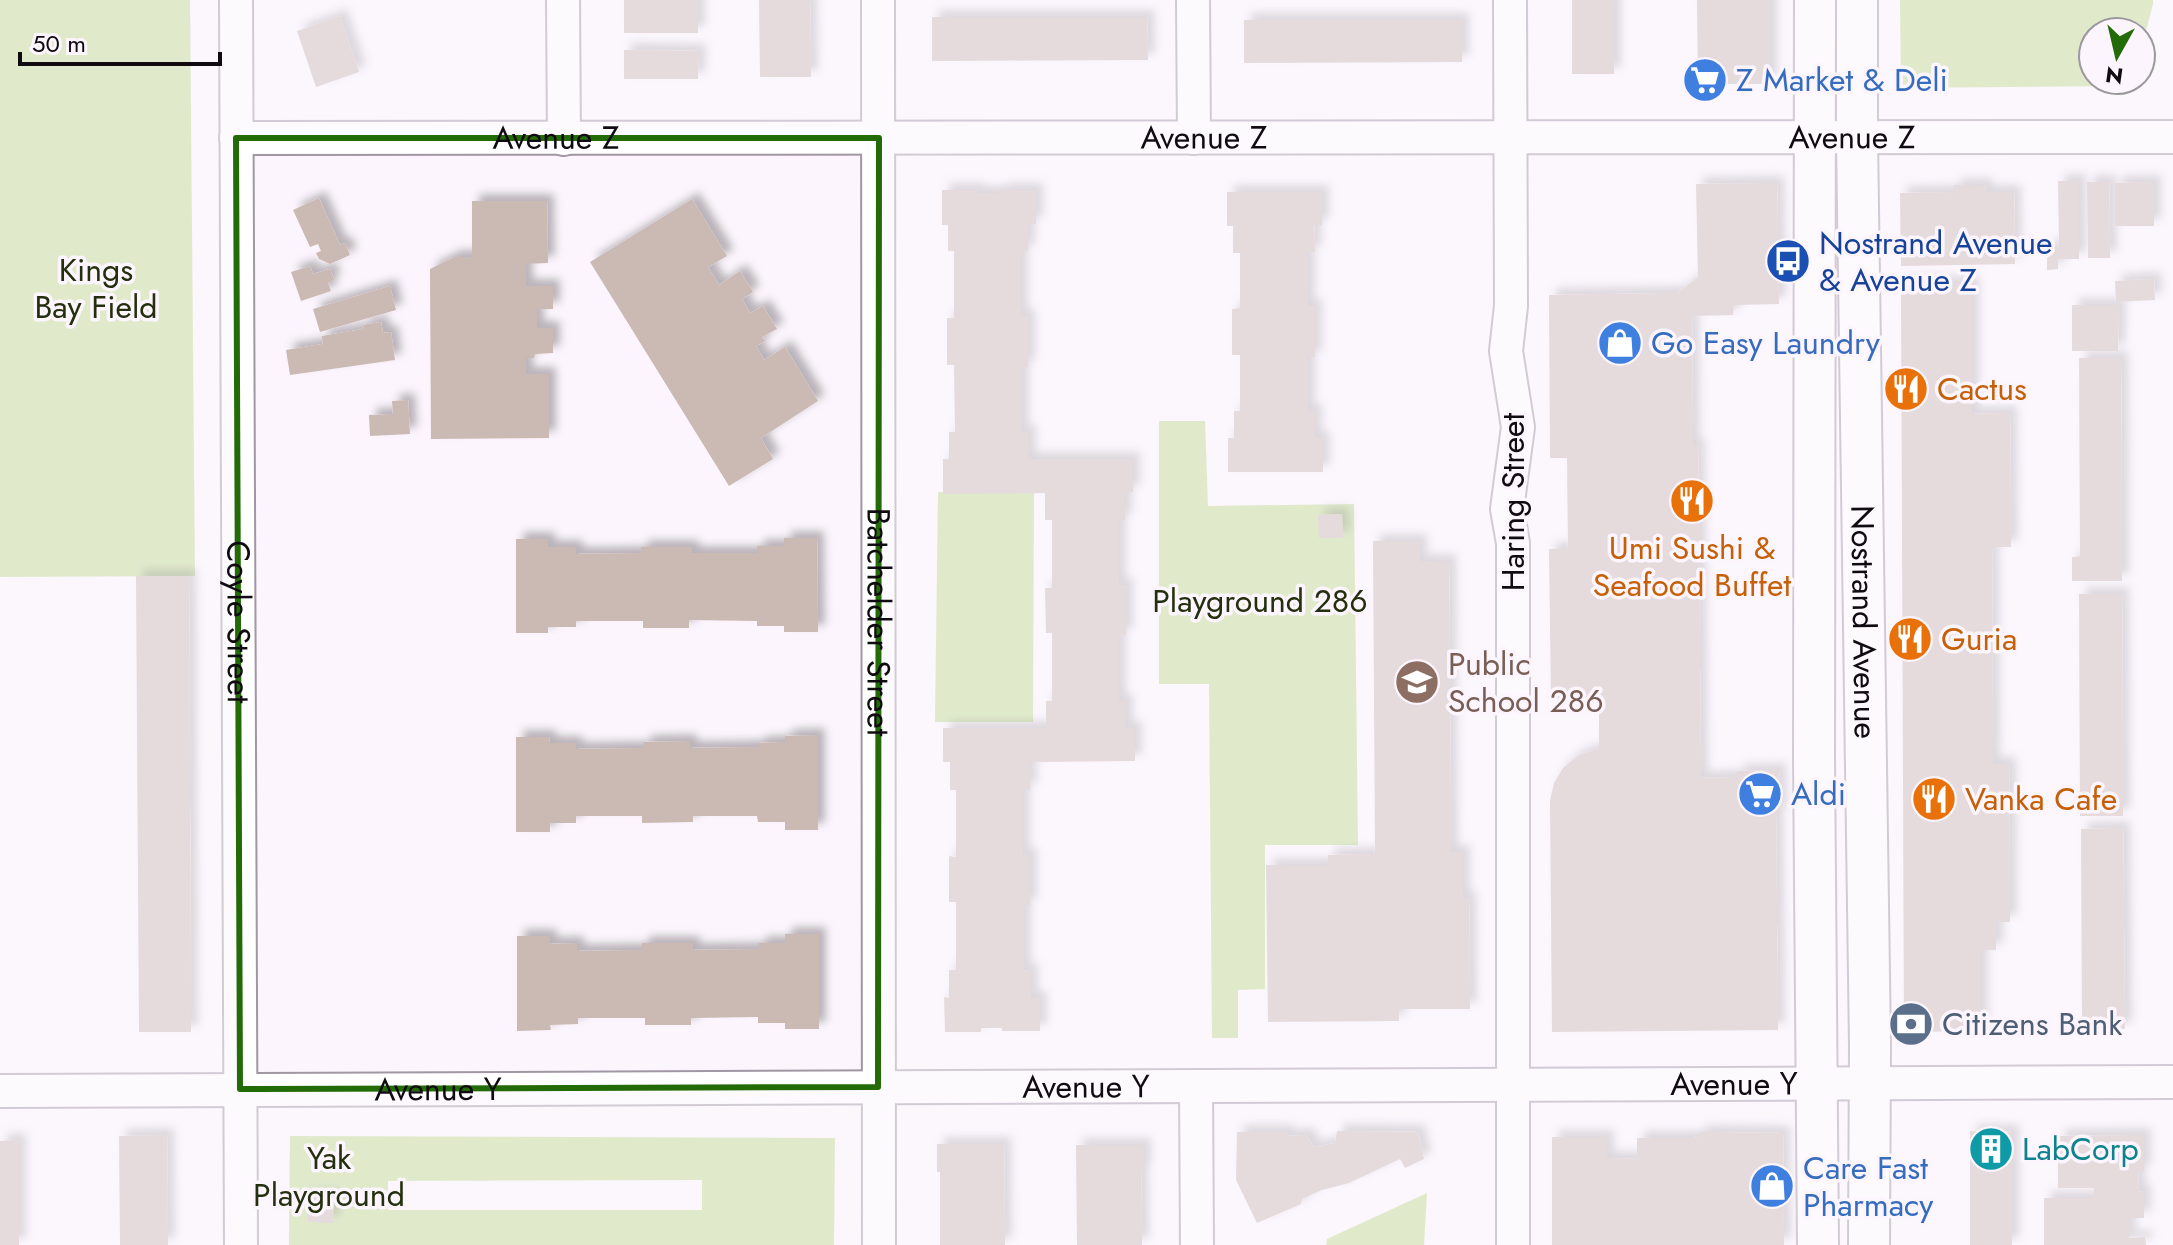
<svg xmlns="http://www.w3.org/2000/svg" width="2173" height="1245" font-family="Jost,sans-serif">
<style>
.green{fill:#bedb8f;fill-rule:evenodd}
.building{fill:#cbb9b3;filter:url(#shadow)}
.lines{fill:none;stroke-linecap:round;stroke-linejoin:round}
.minor-casing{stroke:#a196a3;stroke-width:36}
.major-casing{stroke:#a196a3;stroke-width:44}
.minor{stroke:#fff;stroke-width:32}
.major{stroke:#fff;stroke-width:40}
.marked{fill:none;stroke:#236b06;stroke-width:6;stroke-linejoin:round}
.labels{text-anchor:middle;stroke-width:7;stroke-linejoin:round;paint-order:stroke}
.shop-label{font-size:32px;fill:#366cbe;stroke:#fcf5fd;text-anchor:start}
.street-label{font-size:32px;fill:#0f0b10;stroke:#fcf5fd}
.transit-label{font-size:32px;fill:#164399;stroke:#fcf5fd;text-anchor:start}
.park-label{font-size:32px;fill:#242f0d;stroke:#fcf5fd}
.food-label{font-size:32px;fill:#c56008;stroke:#fcf5fd;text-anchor:start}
.education-label{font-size:32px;fill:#785e54;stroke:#fcf5fd;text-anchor:start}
.service-label{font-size:32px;fill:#4e5e75;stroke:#fcf5fd;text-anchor:start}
.culture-label{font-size:32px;fill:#0d838f;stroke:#fcf5fd;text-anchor:start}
</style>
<defs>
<filter id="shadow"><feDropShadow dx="7" dy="-7" stdDeviation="4" flood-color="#0004"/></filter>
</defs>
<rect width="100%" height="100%" fill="#fcf5fd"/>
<path class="green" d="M0,0h190l5,576 -195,1z
M1900,0h253v4l-12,46v-18h-48v48h40l-1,6 -231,2z
M1159,421h46l3,85 146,-2 4,341h-93v144l-27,1v48h-26l-3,-354h-50z
M938,492h96l-1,230h-98z
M290,1136l545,2 -1,107h-545zM702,1180v30h-314v-29z
M1427,1193l-3,52h-98l1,-6z"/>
<path class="building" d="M624,0h74v33h-74z
M759,0h51l1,77h-51z
M1572,0h42v74h-42z
M1697,0h73v84h-72z
M340,16l19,56 -43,15 -19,-56z
M932,17h215l1,43 -216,1z
M1244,20h218v42l-218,1z
M624,50l75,1 -1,28h-74z
M2058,181h21v78h-21v10l-11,1v-24h12z
M2087,182h22l1,76h-22z
M2154,182v44h-39v-43z
M1777,183l2,121 -45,1 -1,10 -41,1 1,129h5l3,333 36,-1v-6l42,-1 1,44h-4l2,216 -226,2 -2,-232 4,-17 9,-15 16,-13 20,-6v-50l-48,1 -2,-151h19l-1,-91h-17l-1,-163 129,-2 20,-16 -2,-93z
M1954,185h31l1,7h28l1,72 -114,2 -1,-73 54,-1z
M942,190h36v3h22v-3h36v34h-8v27h-7v65h7v51h-6v65h7v27h104v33h-8v28h-6v65h7v50h-7v66h7v27h9v33l-105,1v27h-7v66h7v50h-6v66l7,-1v28h9v33h-38v-3h-21v4h-36l-1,-35 5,1v-28h7v-68h-7v-46l7,1v-67h-6v-28h-7v-34h103v-27h6v-68h-6l-1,-45h7v-68h-7v-27l-102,1v-35h6v-27h6l-1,-67h-7v-47h7v-67h-6v-26h-6z
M1227,192h95v33h-8l1,27h-7v54h7v51h-7v54h7v27h8v34h-95v-34h6v-27h6v-56h-8v-46l8,-1v-55h-7v-27h-6z
M319,198l21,47 5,-2 5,12 -20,9 -11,-5 -3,-6 5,-2 -3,-7 -8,3 -17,-37z
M692,199l35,57 -19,11 11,18 21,-14 13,21 -11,7 8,14 13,-7 14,23 -15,8 3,4 -9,5 8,14 21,-13 33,54 -57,37 12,21 -44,27 -139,-224z
M472,201h75l1,62 -22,1v22h27v23h-16v19h16v25l-18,1 -1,4h-8v16h23v64l-118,1 -1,-170 24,-12h18z
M310,266l3,8 17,-5 4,11 -6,3 3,8 -30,10 -10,-29z
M2154,279l1,21 -39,2 -1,-21z
M1901,283h71v131l38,-1 1,134h-19l1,217h16l1,158h-14v28h-15v81l-77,1z
M390,286l6,24 -76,22 -7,-23z
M2072,305h47l-1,46h-46z
M381,322l2,11 8,-1 4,28 -105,15 -4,-25 37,-6 -1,-8 42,-7 -1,-4z
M2079,358h42l1,223h-50v-24l8,-1z
M408,400l2,34 -40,2 -1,-21 24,-1 -1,-13z
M1342,514l1,24h-24l-1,-23z
M784,538h33l1,94h-34v-6h-27v-5l-68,-1v8h-46v-7h-67v6h-28v6h-32v-94h32v8h28v7l65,-1v-6h51v6h65v-7h27z
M1373,541h47v20h29l2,291h12v46h6l1,111h-71v12l-131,1 -2,-157h62v-10l47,-1z
M136,576h53l2,456h-52z
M2079,594h43l1,222h-43z
M818,735v95h-33v-8h-27l-1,-6h-64v6l-51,1v-7h-66v7h-26v9h-34v-95h33l1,6h26v6l68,-1v-6l46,-1v7l68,-1v-4l27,-1v-6z
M2123,828l2,201h-43l-1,-200z
M785,934h34v95h-34v-6h-27v-6l-67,1v7h-46v-7h-67v6l-28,1 1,5 -34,1v-95h33v8l27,-1v8l65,-1v-7h51v7l66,-1v-6h26z
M1337,1131l81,1 6,27 -19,9 -5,-9 -51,24 -27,7 -20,9 -1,5 -44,19 -21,-43 1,-48h49l2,4 19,-1 6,12 22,-4z
M1970,1131l42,1v113h-42z
M1699,1132l84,1 1,112h-232v-108h55v21l30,1v-21h56v-2l6,2z
M167,1135l1,110h-48l-1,-109z
M2144,1135v36h-6l1,21 5,-1v27h-15v20l16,-1 1,8h-102v-47h50v-10h-36v-52z
M19,1140v105h-19v-104z
M937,1144h67l1,101h-65v-73h-3z
M1076,1145h68v26h-3l1,74h-65z
M308,1197h26l-1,26 -25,-1z"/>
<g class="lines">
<g class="minor-casing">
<g id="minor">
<path id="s1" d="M236,0l5,1245"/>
<path d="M563,0l1,139"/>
<path id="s2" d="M878,0l1,1245"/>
<path d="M1193,0l1,138"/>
<path d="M1510,0l1,306 -5,45 12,76 -11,82 6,34v702"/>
<path id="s3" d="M236,138l1937,-1"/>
<path d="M1196,1086l1,159"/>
<path id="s4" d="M0,1091l2173,-9"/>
</g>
</g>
<g class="major-casing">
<g id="major">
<path d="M1815,0l-1,758 4,487"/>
<path id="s5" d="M1857,0v138l13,907 -1,200"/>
</g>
</g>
<use href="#minor" class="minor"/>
<use href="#major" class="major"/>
</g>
<path d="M0 0H2173V1245H0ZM236,138h643l-1,949 -638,2z" fill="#fcf5fd" fill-opacity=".55" fill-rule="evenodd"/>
<path class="marked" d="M236,138h643l-1,949 -638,2z"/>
<defs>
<g id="supermarket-disc" transform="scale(2.3)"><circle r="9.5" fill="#3f7fe0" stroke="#fcf5fd"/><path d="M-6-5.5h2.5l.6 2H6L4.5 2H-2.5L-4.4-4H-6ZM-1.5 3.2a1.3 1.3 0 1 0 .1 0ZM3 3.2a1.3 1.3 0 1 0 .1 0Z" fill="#fff"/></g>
<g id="bus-disc" transform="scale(2.3)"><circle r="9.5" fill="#1a4fb4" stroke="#fcf5fd"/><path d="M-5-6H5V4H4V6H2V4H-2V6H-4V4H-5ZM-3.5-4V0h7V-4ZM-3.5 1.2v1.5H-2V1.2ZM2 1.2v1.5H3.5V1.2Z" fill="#fff"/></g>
<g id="shop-disc" transform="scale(2.3)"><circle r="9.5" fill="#3f7fe0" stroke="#fcf5fd"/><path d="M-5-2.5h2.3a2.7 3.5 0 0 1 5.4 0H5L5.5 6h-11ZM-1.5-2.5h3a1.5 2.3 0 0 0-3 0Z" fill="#fff"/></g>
<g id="restaurant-disc" transform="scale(2.3)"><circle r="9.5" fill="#e8710a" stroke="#fcf5fd"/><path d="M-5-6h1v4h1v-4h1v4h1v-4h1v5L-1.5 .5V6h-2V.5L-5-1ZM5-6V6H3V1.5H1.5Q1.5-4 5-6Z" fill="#fff"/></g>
<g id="school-disc" transform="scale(2.3)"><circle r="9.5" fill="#8d6e63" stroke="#fcf5fd"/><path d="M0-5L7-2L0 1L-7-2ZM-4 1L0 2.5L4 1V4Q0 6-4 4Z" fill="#fff"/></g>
<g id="bank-disc" transform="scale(2.3)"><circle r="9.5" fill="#5c6f8a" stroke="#fcf5fd"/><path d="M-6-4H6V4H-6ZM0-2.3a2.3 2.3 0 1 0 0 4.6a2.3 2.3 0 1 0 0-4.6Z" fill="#fff"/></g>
<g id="building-disc" transform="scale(2.3)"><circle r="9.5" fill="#0f9aa8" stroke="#fcf5fd"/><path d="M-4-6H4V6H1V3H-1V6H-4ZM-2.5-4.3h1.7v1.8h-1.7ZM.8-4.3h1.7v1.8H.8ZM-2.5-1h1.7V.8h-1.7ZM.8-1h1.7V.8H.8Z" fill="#fff"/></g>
</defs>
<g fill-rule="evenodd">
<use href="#supermarket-disc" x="1705" y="80"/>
<use href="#bus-disc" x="1788" y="261"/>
<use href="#shop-disc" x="1620" y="343"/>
<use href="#restaurant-disc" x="1906" y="389"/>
<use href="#restaurant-disc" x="1692" y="501"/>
<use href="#restaurant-disc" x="1910" y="639"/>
<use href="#school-disc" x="1417" y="682"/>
<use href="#supermarket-disc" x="1760" y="794"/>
<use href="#restaurant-disc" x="1934" y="799"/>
<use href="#bank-disc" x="1911" y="1024"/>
<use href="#building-disc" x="1991" y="1149"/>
<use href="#shop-disc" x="1772" y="1186"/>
</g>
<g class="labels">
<g class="shop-label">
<text x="1736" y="91">Z Market &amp; Deli</text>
<text x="1651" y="354">Go Easy Laundry</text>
<text x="1791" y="805">Aldi</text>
<text x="1803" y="1179">Care Fast<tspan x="1803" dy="37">Pharmacy</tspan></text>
</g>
<g class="street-label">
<text dy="11" stroke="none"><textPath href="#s3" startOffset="320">Avenue Z</textPath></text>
<text dy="11" stroke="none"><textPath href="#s3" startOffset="968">Avenue Z</textPath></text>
<text dy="11" stroke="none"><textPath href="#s3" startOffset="1616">Avenue Z</textPath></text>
<text transform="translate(1513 502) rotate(-90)" y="11">Haring Street</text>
<text dy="11" stroke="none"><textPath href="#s2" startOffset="622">Batchelder Street</textPath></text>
<text dy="11" stroke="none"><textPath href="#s1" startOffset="622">Coyle Street</textPath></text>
<text dy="11" stroke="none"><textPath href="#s5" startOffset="622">Nostrand Avenue</textPath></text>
<text dy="11" stroke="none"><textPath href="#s4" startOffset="1734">Avenue Y</textPath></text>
<text dy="11" stroke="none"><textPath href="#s4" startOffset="1086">Avenue Y</textPath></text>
<text dy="11" stroke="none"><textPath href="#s4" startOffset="438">Avenue Y</textPath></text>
</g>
<g class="transit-label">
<text x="1819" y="254">Nostrand Avenue<tspan x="1819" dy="37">&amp; Avenue Z</tspan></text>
</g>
<g class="park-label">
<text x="96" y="281">Kings<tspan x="96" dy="37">Bay Field</tspan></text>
<text x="1260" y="612">Playground 286</text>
<text x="329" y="1169">Yak<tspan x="329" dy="37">Playground</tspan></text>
</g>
<g class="food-label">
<text x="1937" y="400">Cactus</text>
<text x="1692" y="559" text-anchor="middle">Umi Sushi &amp;<tspan x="1692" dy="37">Seafood Buffet</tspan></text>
<text x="1941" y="650">Guria</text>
<text x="1965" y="810">Vanka Cafe</text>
</g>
<g class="education-label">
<text x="1448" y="675">Public<tspan x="1448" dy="37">School 286</tspan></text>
</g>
<g class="service-label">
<text x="1942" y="1035">Citizens Bank</text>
</g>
<g class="culture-label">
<text x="2022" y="1160">LabCorp</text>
</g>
</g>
<g transform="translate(2117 56) rotate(188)"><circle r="38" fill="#fcf5fd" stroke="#9d979e" stroke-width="2"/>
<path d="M0-6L14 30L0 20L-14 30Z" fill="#236b06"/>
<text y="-12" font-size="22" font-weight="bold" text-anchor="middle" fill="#0f0b10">N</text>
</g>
<path d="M20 52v12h200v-12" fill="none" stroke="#0f0b10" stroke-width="4"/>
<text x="32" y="52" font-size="24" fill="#0f0b10" stroke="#fcf5fd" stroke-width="6" paint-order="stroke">50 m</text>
</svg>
